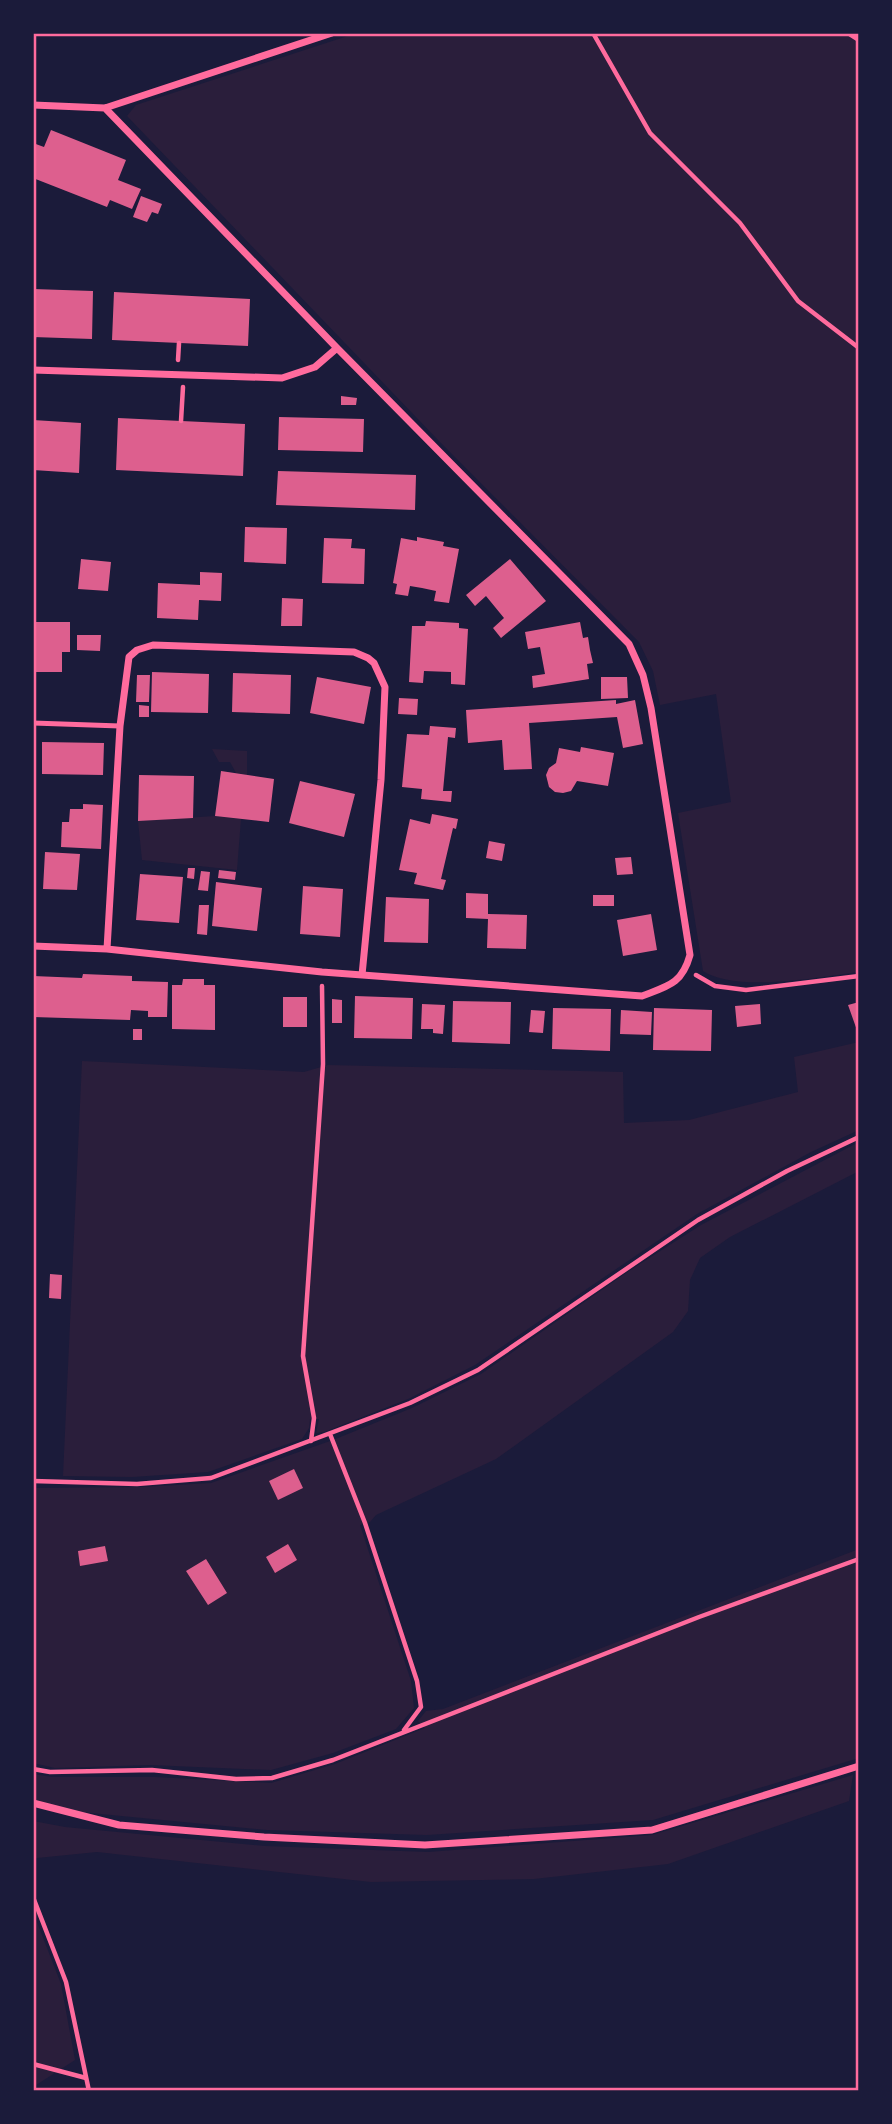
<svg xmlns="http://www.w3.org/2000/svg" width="892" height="2124" font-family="'IBM Plex Serif',serif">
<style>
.green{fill:#2a1e3b}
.building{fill:#dd5f8e}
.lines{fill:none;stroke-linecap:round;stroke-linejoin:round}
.path{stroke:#ff6b9d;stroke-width:4.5}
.service{stroke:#ff6b9d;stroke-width:5}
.minor{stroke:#ff6b9d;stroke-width:7}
.neatline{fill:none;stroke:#ff6b9d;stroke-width:2.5}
</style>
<rect width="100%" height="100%" fill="#1b1b3a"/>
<path class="green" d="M357,33h502v939c-40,5 -122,21 -156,-1l-25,-158 53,-11 -15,-108 -56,11 -7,-34 -14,-29 -200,-201 -312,-325 9,-11z
M212,749l35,2v24l-11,-2 -6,-11h-11z
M215,816l26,3 -4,51 -95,-10 -4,-39z
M859,1042v88l-48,22 -114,62 -222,151 -67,34 -84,33 -8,1 3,-14h-9l-1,9 -7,11 -94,33 -76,5 -69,-1 19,-415 222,11 24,-7 295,7 1,51 65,-3 109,-28 -4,-35z
M859,1142v29l-129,66 -30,21 -10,22 -2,31 -15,21 -177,127 -120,56 -6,7 -10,3 51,156 3,27 -18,21 -63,24 -62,17 -121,-5 -95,3 -22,-5v-275l109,-1 69,-4 122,-43 79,-32 69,-34 148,-103 72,-46z
M859,1549v209l-206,62 -226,15 -160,-5 -197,-19 -37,-11v-26l19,3h103l116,6 64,-19 90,-36 -7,-7 8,-10 17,-2z
M853,1775l-4,26 -181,63 -134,15 -163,3 -274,-30 -60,6 -4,3v-40l32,6 200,19 163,6 224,-17z
M33,1912l28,72 14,76 -42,27z"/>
<path class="building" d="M51,130l75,30 -8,20 23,9 -9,20 -22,-9 -3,7 -74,-29v-35l11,4z
M141,196l21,8 -4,10 -6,-2 -5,10 -14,-5z
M33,289l60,2 -1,48 -59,-2z
M114,292l136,7 -2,47 -136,-6z
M341,396l16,2 -1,7h-15z
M279,417l85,2 -1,33 -85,-2z
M118,418l127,6 -2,52 -127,-6z
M33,420l48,3 -2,50 -46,-3z
M278,471l138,4 -1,35 -139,-5z
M245,527l42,1 -1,36 -42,-2z
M417,537l27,5 -1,4 16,3 -10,54 -15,-2 2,-10 -14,-3 -12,-2 -2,10 -13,-2 2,-10 -4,-1 8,-45 16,3z
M324,538l28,1 -1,9 14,1 -1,35 -42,-1z
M81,559l30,3 -3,29 -30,-2z
M510,559l36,42 -45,37 -8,-10 11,-10 -18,-22 -11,10 -9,-11z
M200,572l22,1 -1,28 -22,-1 -1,20 -41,-2 1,-35 42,2z
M282,598l21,1 -1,27h-21z
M426,621l33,2v5l9,1 -3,56 -14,-1v-12l-27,-1 -1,12 -14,-1 3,-56h13z
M33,622h37v30h-8v20h-27l1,-40h-3z
M580,622l3,16 5,-1 2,13 3,13 -6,1 2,15 -56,9 -1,-12 13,-2 -5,-27 -12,2 -3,-17z
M77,635h24l-1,16 -23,-1z
M152,672l57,2 -1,39 -57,-1z
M233,673l58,2 -1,39 -58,-2z
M137,675h13l-1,27h-13z
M317,677l54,10 -7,37 -54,-11z
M601,677h26l1,21 -27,1z
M399,698l19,1 -1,16 -19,-1z
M616,700v4l19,-4 8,44 -20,4 -6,-31 -88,6 3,46 -28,1 -2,-30 -34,3 -2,-33z
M139,705l10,1v11h-10z
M430,726l26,2 -1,10 -7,-1 -5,54h9l-1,11 -30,-3 1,-10 -20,-2 5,-53 22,1z
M42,742l62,1 -1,32 -61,-1z
M581,747l33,6 -6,33 -31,-5 -6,10 -8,2 -8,-1 -6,-5 -3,-12 3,-7 7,-5 3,-15 21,4z
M221,771l53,8 -5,43 -54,-6z
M139,775l55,1 -1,42 -55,3z
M300,781l55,13 -11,43 -55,-14z
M83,804l20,1 -2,44 -40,-2 1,-25h7l1,-13h13z
M432,814l26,5 -2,10 -3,-1 -12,51 5,1 -3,10 -29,-6 3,-11 -18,-3 11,-51 20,5z
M489,841l16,3 -3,17 -16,-3z
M45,852l35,2 -3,36 -34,-1z
M631,857l2,17 -16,1 -2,-17z
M188,868h7l-1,11 -7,-1z
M219,870l17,2 -1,8 -17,-2z
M201,871l9,1 -2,19 -10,-1z
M140,874l43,3 -4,46 -43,-3z
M216,882l46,6 -5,43 -45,-5z
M303,886l40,3 -3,48 -40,-3z
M466,893l22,1v20l39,1 -1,34 -39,-1 1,-29 -22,-1z
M593,895h21v11h-21z
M386,897l43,2 -1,44 -44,-1z
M199,905h10l-2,30 -10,-1z
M651,914l6,36 -34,6 -6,-36z
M83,974l49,2v5l36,1 -1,35h-19v-6l-17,-1 -1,10 -97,-3v-41l49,2z
M183,979h21v6h11v45l-43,-1v-44h10z
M355,996l58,2 -1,41 -58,-1z
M283,997h24v30h-24z
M332,999l10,1v23h-10z
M453,1001l58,1 -1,42 -58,-2z
M859,1002v31h-1l-10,-28z
M422,1004l23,1 -2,29 -10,-1v-4h-12z
M760,1004l1,20 -24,3 -2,-21z
M553,1008l58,1 -1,42 -58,-2z
M654,1008l58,2 -1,41 -58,-1z
M531,1010l14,1 -2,22 -14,-1z
M621,1010l31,2 -1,23 -31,-1z
M133,1029h9v11h-9z
M50,1274l12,1 -1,24 -12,-1z
M294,1469l9,19 -25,12 -9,-19z
M288,1544l9,16 -22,13 -9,-16z
M105,1546l3,15 -28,5 -2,-15z
M206,1559l21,34 -19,12 -22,-34z"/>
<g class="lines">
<path class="path" d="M593,33l57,100 90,90 58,78 61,47
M848,33l11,7
M33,348l1,-11
M178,360l1,-17
M181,421l2,-34
M696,975l19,11 31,4 113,-14
M330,1434l35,89 52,158 4,26 -17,23
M311,1441l3,-23 -11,-62 20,-292 -1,-78
M33,1481l104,3 74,-6 199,-75 68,-33 220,-150 89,-49 72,-34
M33,1769l17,3 102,-2 84,9 36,-1 61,-18 366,-143 160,-58
M33,1897l33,85 23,109
M33,2064l53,14"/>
<path class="service" d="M33,723l87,3"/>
<path class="minor" d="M33,105l72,3 227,-75
M33,370l249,8 33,-11 22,-19
M33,946l74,3 215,23 320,24c26,-10 40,-12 48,-41l-39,-247 -8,-33 -14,-31 -292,-296 -232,-240
M107,949l13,-223 9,-69 8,-7 16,-5 201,7 14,6 6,5 11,24 -4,93 -19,195
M33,1803l86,22 145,12 161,8 227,-15 207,-64"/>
</g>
<rect width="892" height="2124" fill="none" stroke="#1b1b3a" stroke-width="70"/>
<rect x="35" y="35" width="822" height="2054" class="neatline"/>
</svg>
